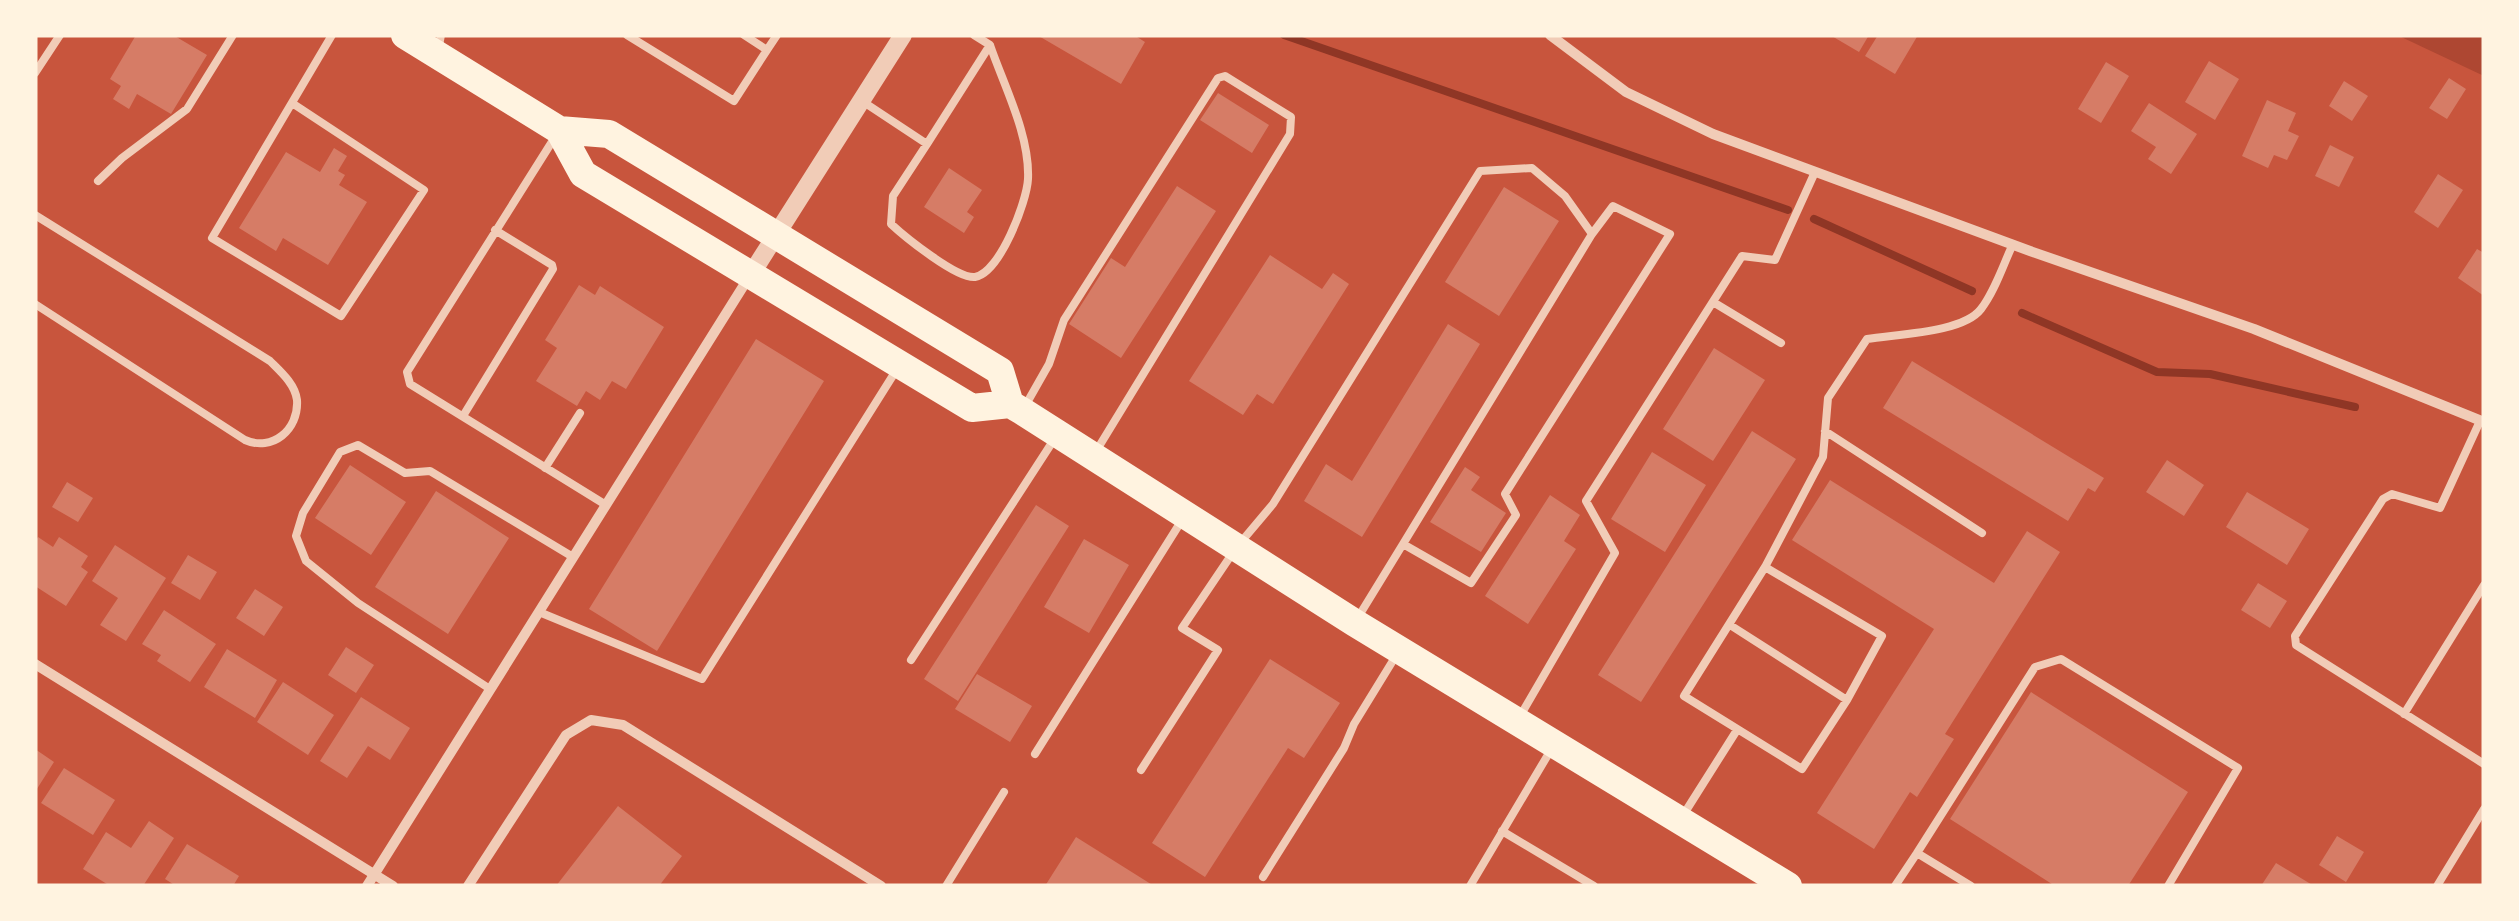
<svg xmlns="http://www.w3.org/2000/svg" width="2519" height="921" font-family="'Varela Round',sans-serif">
<style>
.green{fill:#ae4732}
.lines{fill:none;stroke-linecap:round;stroke-linejoin:round}
.stream{stroke:#8f3625;stroke-width:8}
.building{fill:#d67c66}
.service{stroke:#f1ccb7;stroke-width:8}
.minor{stroke:#f1ccb7;stroke-width:10}
.tertiary{stroke:#f1ccb7;stroke-width:18}
.trunk{stroke:#fff3e0;stroke-width:28}
</style>
<rect width="100%" height="100%" fill="#c8553d"/>
<path class="green" d="M2397,35h87v41z"/>
<g class="lines">
<path class="stream" d="M1284,35l504,175
M1814,219l158,72
M2022,313l135,59 53,2 145,33"/>
</g>
<path class="building" d="M136,35h37l34,20 -36,59 -34,-20 -8,15 -16,-10 8,-13 -11,-7z
M1037,35h97l11,7 -24,42z
M1830,35h39l-10,17z
M1878,35h40l-23,39 -30,-18z
M2209,61l30,18 -24,41 -30,-18z
M2106,62l23,14 -28,47 -23,-14z
M2449,78l17,11 -19,30 -18,-11z
M2344,81l24,15 -16,25 -23,-15z
M1218,93l51,32 -17,28 -52,-33z
M2267,100l29,13 -8,18 11,5 -12,24 -13,-5 -6,13 -26,-12z
M2149,103l48,31 -26,40 -23,-15 8,-12 -25,-16z
M2330,145l24,12 -15,30 -24,-11z
M334,148l13,8 -9,15 7,4 -6,10 28,17 -39,63 -45,-27 -7,13 -37,-23 47,-76 34,20z
M949,168l33,22 -15,22 7,5 -10,16 -40,-26z
M2438,174l25,16 -25,38 -24,-16z
M1177,186l39,25 -95,147 -52,-34 42,-66 14,9z
M1504,187l55,34 -60,95 -54,-34z
M2477,249l7,4v43l-26,-18z
M1270,255l52,34 11,-16 16,11 -76,120 -16,-10 -14,21 -54,-34z
M579,285l16,10 5,-9 64,41 -38,62 -14,-8 -12,19 -14,-9 -9,15 -41,-25 21,-33 -12,-8z
M1448,324l32,20 -118,193 -58,-36 22,-37 26,17z
M756,339l68,42 -167,270 -68,-42z
M1714,348l51,32 -52,81 -50,-32z
M1912,361l192,117 -9,14 -7,-4 -20,33 -185,-113z
M1752,431l44,28 -155,243 -43,-27z
M1652,452l54,33 -41,67 -54,-33z
M2167,460l37,25 -20,31 -38,-24z
M350,465l56,37 -35,53 -56,-37z
M1465,467l15,10 -9,13 35,23 -25,39 -51,-30z
M1830,480l164,103 33,-52 33,21 -115,182 9,5 -37,58 -7,-5 -36,57 -57,-36 117,-184 -142,-89z
M67,482l26,16 -15,24 -26,-15z
M436,491l73,47 -61,96 -73,-47z
M2247,492l62,37 -22,36 -61,-38z
M1550,495l30,20 -16,26 12,8 -48,75 -43,-28z
M1036,505l33,21 -111,175 -34,-22z
M38,537l15,10 6,-10 29,19 -7,11 7,5 -22,34 -31,-20v-44z
M1084,539l45,26 -40,68 -45,-26z
M115,545l51,33 -40,63 -26,-16 18,-27 -26,-17z
M188,555l29,17 -17,28 -29,-17z
M2258,583l29,18 -17,27 -29,-18z
M255,589l28,18 -19,29 -28,-18z
M164,610l52,34 -26,38 -33,-21 4,-6 -19,-11z
M346,647l28,18 -18,28 -28,-18z
M227,649l50,31 -22,38 -51,-31z
M1270,659l70,44 -36,55 -16,-10 -83,129 -53,-34z
M977,674l55,32 -22,36 -55,-33z
M283,682l51,33 -26,40 -51,-33z
M2031,692l157,100 -60,94h-73l-105,-67z
M361,697l49,31 -20,32 -22,-14 -21,32 -27,-17z
M35,749l19,13 -19,30z
M64,768l51,32 -22,35 -52,-32z
M618,806l64,50 -23,30h-103z
M149,821l25,17 -31,48h-33l-27,-17 23,-37 25,16z
M2337,836l27,16 -18,30 -27,-17z
M1076,837l78,49h-109z
M187,844l52,32 -6,10h-57l-11,-7z
M2276,863l38,23h-53z"/>
<g class="lines">
<path class="service" d="M627,35l107,66 33,-51 -23,-15
M767,50l10,-15
M438,51l3,-16
M35,73l25,-38
M862,101l65,43 63,-99 -16,-10
M292,103l132,87 -83,126 -129,-78 120,-203
M555,137l-148,235 3,12 196,121
M927,144l-34,52 -2,28c14,13 66,55 84,53 25,-4 52,-76 53,-98 2,-44 -24,-93 -38,-134
M98,181l24,-23 65,-49 46,-74
M35,215l235,146c11,11 25,23 27,39 2,30 -25,52 -52,40l-210,-136
M1713,302l68,41
M1024,408l25,-44 15,-44 154,-242 7,-2 66,41 -1,17 -195,319
M463,416l90,-147 -1,-4 -57,-35
M2480,421l-40,87 -48,-14 -9,5 -88,137 1,9 188,119
M1825,431l157,102
M545,468l35,-55
M1765,567l117,69 -35,64 -45,69 -118,-73 81,-129 58,-110 5,-59 39,-59c29,-5 96,-6 114,-30 14,-18 22,-44 32,-65
M539,612l163,67 195,-310
M1357,619l46,-75
M1730,625l117,75
M911,660l144,-222
M490,689l-132,-86 -52,-42 -10,-25 7,-23 37,-61 18,-7 47,28 25,-2 143,86
M2404,714l80,-129
M1519,718l96,-165 -29,-52 156,-245 33,4 40,-88
M1035,754l147,-234
M1141,770l77,-120 -36,-22 54,-80 37,-44 207,-333 52,-3 33,28 27,38 -189,310 68,39 45,-68 -11,-21 165,-260 -57,-28 -21,28
M1682,817l55,-87
M1502,831l92,55
M1917,853l118,-186 26,-8 177,109 -70,118
M1263,877l81,-129 10,-24 43,-70
M946,886l58,-94
M1470,886l82,-138
M1895,886l22,-33 54,33
M2437,886l47,-77"/>
<path class="minor" d="M1550,35l76,57 87,42 317,117 224,78 230,93
M35,664l358,222
M367,886l382,-609
M468,886l98,-151 25,-15 32,5 258,161"/>
<path class="tertiary" d="M750,276l153,-241"/>
<path class="trunk" d="M405,35l154,95 50,4 391,237 10,33 12,7 333,212 433,263
M559,130l24,44 389,234 38,-4"/>
</g>
<rect width="2519" height="921" fill="none" stroke="#fff3e0" stroke-width="75"/>
</svg>
